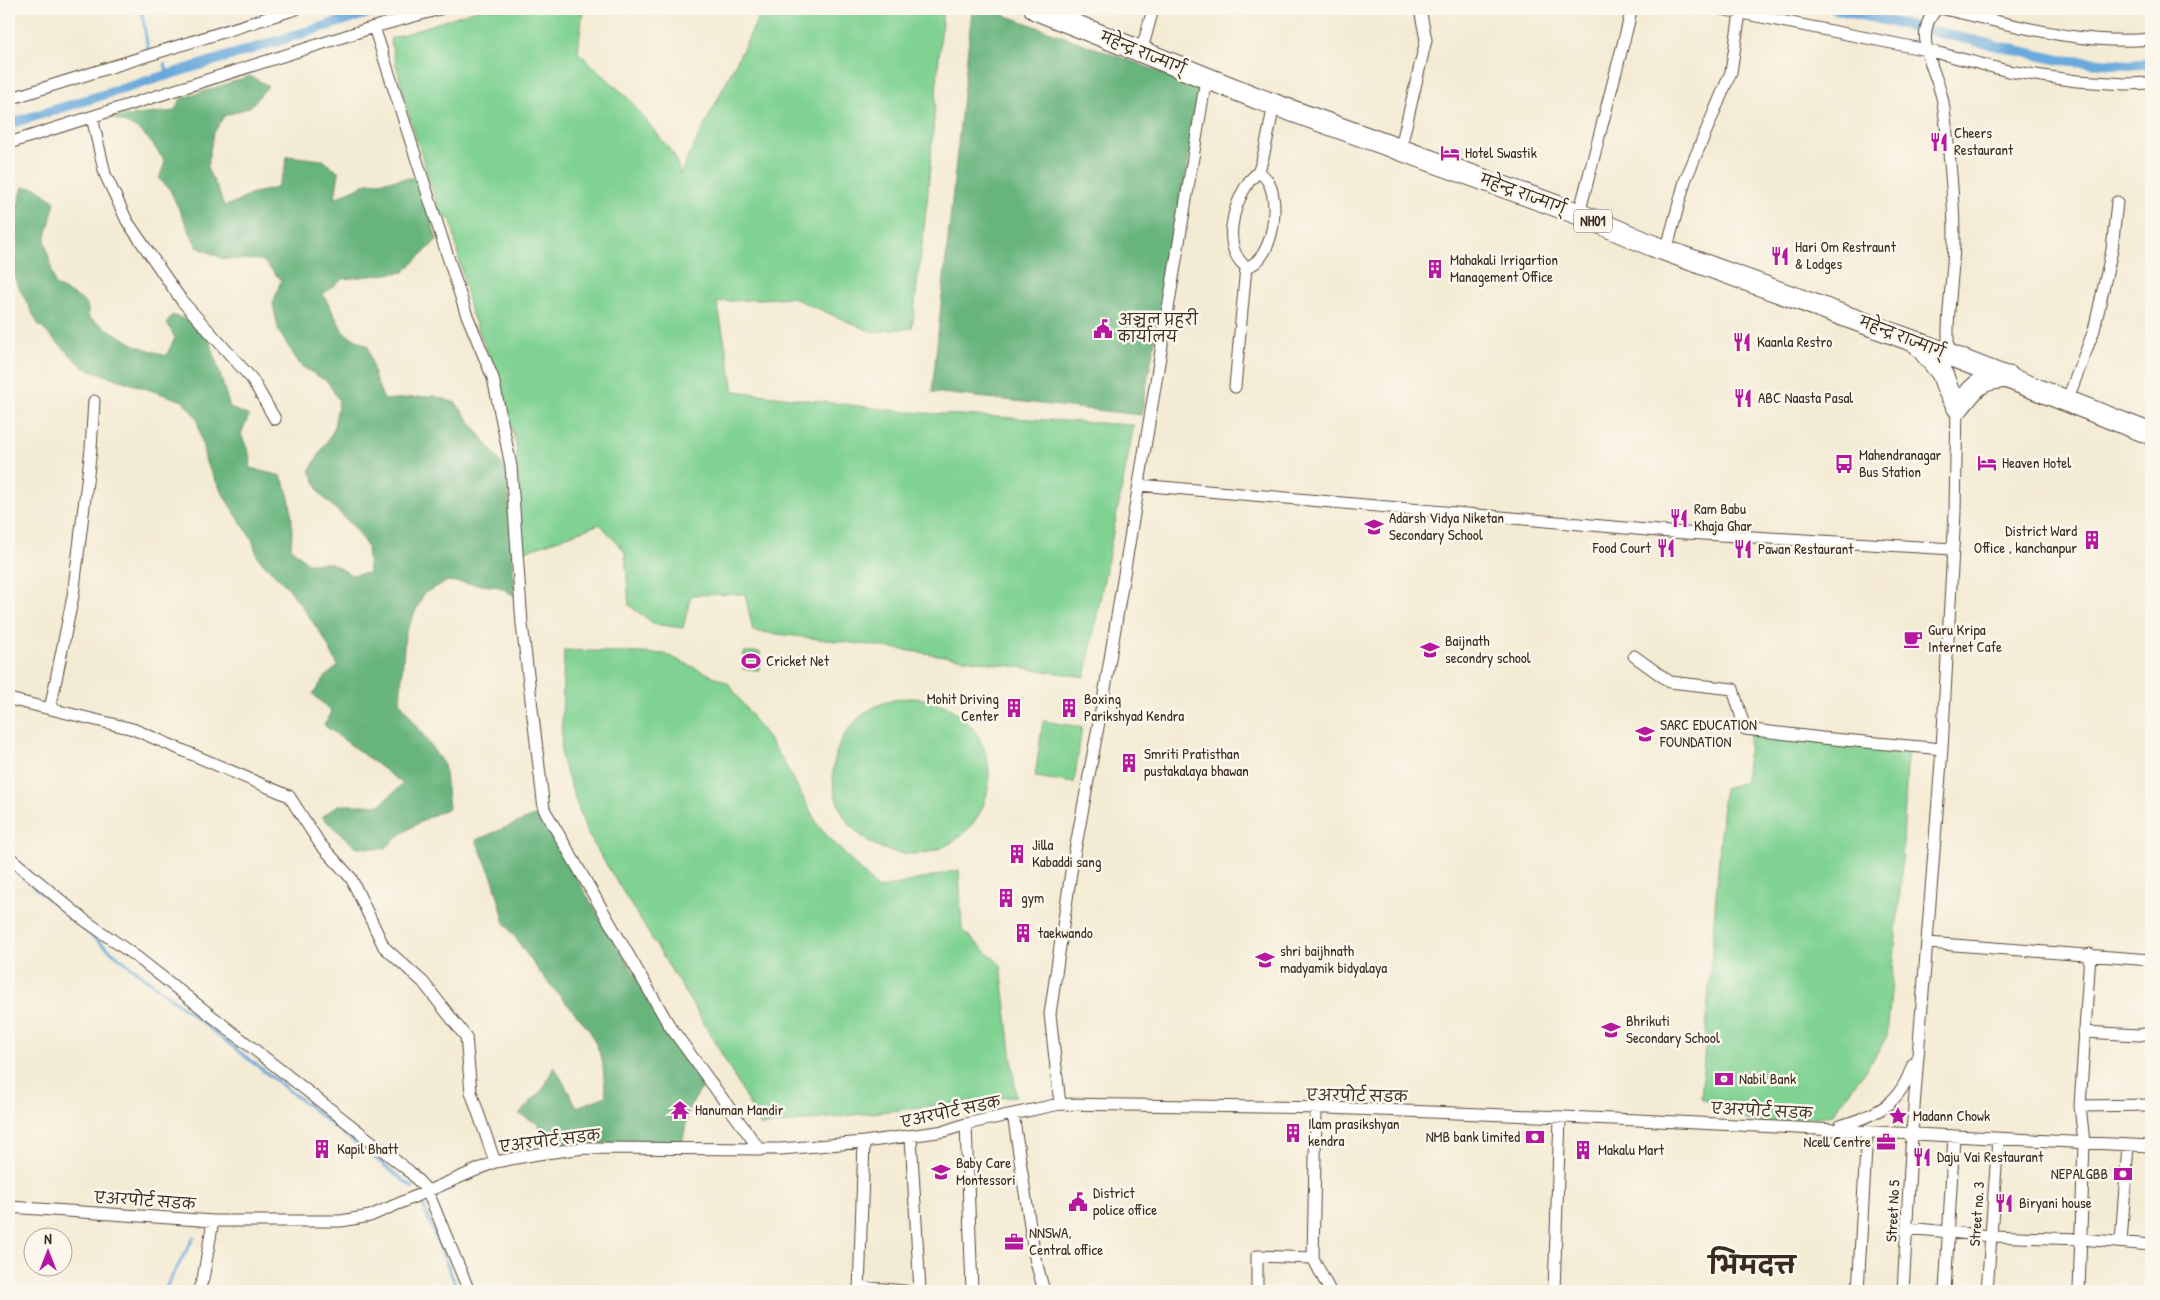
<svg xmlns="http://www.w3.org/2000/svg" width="2160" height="1300" font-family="'Patrick Hand','Playpen Sans Deva',sans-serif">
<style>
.green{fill:#80d293;stroke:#5e7e58}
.forest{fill:#68b47d;stroke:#526f4e}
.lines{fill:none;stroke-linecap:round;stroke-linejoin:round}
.stream{stroke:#69a9dc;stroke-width:3}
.canal{stroke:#69a9dc;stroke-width:10}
.street-casing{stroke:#574739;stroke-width:13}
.highway-casing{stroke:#574739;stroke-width:23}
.street{stroke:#fff;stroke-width:11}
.highway{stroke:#fff;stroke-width:21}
.labels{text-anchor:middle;stroke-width:5;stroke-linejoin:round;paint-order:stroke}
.shield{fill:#fbf7ec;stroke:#75685c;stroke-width:1}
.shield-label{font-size:14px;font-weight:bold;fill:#3b2a1e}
.street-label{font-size:15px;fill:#3b2a1e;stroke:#fbf7ec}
.poi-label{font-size:15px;fill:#3b2a1e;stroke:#fbf7ec;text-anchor:start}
.town-label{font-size:25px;font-weight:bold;fill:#3b2a1e;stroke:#fbf7ec}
</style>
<rect width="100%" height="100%" fill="#fbf7ec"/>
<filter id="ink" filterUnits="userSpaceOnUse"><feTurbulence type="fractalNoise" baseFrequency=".02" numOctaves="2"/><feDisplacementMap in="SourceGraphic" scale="10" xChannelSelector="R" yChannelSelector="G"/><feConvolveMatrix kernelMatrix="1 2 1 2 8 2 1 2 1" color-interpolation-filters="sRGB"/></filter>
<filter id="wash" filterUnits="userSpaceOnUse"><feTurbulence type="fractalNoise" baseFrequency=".0096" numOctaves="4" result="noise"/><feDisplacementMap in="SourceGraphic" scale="20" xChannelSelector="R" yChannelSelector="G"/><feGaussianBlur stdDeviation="1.12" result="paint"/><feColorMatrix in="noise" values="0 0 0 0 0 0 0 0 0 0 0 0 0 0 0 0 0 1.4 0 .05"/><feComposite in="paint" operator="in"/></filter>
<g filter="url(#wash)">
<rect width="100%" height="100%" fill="#f4ebd4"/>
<path class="green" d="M479,9h104l-5,43 50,46 46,57 6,19 83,-165h180l-16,193 -15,126 -40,4 -81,-35 -74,5 17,89 173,21 227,13 -49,252 -208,-31 -124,-15 -8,-37 -54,1 -8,33 -29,-4 -25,-19 -4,-53 -25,-28 -77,28 -7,-108 -18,-67 -28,-67 -19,-90 -11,-6 -34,-109 -16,-66z
M564,650l101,4 63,29 53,74 38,70 59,62 81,-19 3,60 39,35 15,131 -255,30 -48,-88 -126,-205 -26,-76z
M744,652h16l-1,18 -16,-1z
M833 776a78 78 0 1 1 156 0a78 78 0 1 1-156 0Z
M1043,721l39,6 -8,56 -39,-6z
M1750,734l158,14 -7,132 -14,156 -12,21 -43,58 -67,8 -15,-2 -49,-23 23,-309 21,-7z"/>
<path class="forest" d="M972,9h16l214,78 -61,328 -209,-23z
M250,76l18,10 -18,21 -26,9 -11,18 -6,35 10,18 7,19 13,-4 17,-9 22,-5 8,-16 3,-16 36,4 16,12 -4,26 33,-15 51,-6 18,63 -33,32 -61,7 -20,15 21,39 24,13 7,32 9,22 50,-4 22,7 51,68 8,125 -15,-9 -52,-6 -24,12 -19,41 -5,68 44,63 5,43c-25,11 -45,21 -64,41l-29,-2 -34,-30 16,-12h42l23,-21 -79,-59 8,-13 -19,-18 13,-18 12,-10 -14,-28 -34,-48 -32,-32 -6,-19 -25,-38 -21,-38 -9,-45 -14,-17 -99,-33 -46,-44 -27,-52 -2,-37 14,-48 14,1 18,14 -10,38 10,45 24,13 8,7 2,13 46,27 31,11 9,-18 -8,-15 5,-8 34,12 24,81 19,8 -8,18 10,24 -1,10 31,8c12,25 12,45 10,72l17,15h23l21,12 17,-2 -2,-26 -11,-18 -35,-34 -11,-25 23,-39 6,-30 -11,-19 -27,-16 -22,-34 -6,-28 8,-24 -19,-20 -38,-1 -27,-12 -28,-59 -10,-9 6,-17c-17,-25 -24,-36 -55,-44l64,-7 7,-12z
M541,813c49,93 104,182 167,266l-19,29 -6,32 -131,5 -15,-22 -18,-9 25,-26 10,-22 23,41 29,-11 -4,-38 -13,-29 -49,-56 -35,-50 -11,-41 -18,-42z"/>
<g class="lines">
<path class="stream" d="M136,9l6,5 6,35
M164,64l5,10
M9,865l79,68 325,255
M422,1203l36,88
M164,1291l30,-54"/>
<path class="canal" d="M1835,9l224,51 70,5 22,-2
M9,124l372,-115"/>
</g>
</g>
<g filter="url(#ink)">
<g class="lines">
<g class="street-casing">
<path id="street" d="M1721,9l206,41 81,21 69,10 49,3 25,-1
M1937,9c-27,26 1,64 6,93 6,45 11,91 11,137 0,39 -9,79 -5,118
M1944,9c67,15 138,37 207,30
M374,27l92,286 27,65 18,88 11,158 22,185 125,216 91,125
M1141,53l12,-44
M9,99l287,-90
M92,117l13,57 22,47 55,80 70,78 23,40
M9,143l365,-116 66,-18
M1400,151l26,-111 -6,-31
M1579,214l50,-193 2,-12
M1666,251l19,-70 46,-109 9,-59
M1246,267c28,-6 35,-67 21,-87 -2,-3 -6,-6 -8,-9
M1235,387l11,-120c-25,-20 -13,-61 2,-84 2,-4 7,-7 10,-11 6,-10 13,-54 16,-68
M2067,401l27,-71 18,-80 5,-48
M1139,485l531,47 283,17
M1634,656l36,26 63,7 12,40 77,9 120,11
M9,699l124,30 156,67 31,48 31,34 33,69 39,35 43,55 5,55 24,70
M50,709l23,-113 18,-147 3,-48
M9,857l74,62 55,39 271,213 18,19 42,101
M1928,943l223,17
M2084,1032l55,3 11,-2 1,-3
M1060,1104l-10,-90 21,-142 33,-177 102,-616
M2080,1106l71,-1
M1316,1110l-3,148 17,33
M1013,1114l22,144 9,33
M966,1124l6,167
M1840,1126c39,-12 60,-22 73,-62
M911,1137l9,154
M9,1207l204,14h128l29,-5 125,-54 43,-8 46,-6 197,1 83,-7 81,-11 21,-7 94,-20 268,4 310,12 513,26
M1907,1228l84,8 90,3 70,6
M2121,1242l7,-97
M859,1287l46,4
M198,1291l5,-12 10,-58
M859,1291l5,-149
M1257,1291v-35l56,2
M1554,1291l6,-173
M1858,1291l9,-160
M1903,1291l9,-158 30,-384 13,-237 2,-107
M1945,1291l9,-155
M1987,1291l11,-152
M2079,1291l5,-149 -4,-36 10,-152"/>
</g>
<g class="highway-casing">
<path id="highway" d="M1035,9l224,90 320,115 74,32 263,96 235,92
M1919,345l23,28 6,17 10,18c19,-23 19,-29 51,-31"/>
</g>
<use href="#street" class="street"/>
<use href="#highway" class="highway"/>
</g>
</g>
<defs>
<g id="restaurant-bare" transform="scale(1.5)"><path d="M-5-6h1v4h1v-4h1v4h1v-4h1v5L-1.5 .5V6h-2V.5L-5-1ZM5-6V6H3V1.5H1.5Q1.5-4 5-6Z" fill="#b5179e" stroke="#fbf7ec" stroke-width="2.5" paint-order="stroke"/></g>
<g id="hotel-bare" transform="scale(1.5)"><path d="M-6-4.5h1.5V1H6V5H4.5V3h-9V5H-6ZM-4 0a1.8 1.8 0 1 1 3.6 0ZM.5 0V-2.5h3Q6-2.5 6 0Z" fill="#b5179e" stroke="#fbf7ec" stroke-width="2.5" paint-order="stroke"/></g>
<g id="building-bare" transform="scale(1.5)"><path d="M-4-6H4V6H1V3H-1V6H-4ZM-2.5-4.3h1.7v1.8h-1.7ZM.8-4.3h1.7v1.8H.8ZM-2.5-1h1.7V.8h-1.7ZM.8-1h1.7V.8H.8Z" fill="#b5179e" stroke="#fbf7ec" stroke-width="2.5" paint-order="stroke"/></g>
<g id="civic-bare" transform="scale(1.5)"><path d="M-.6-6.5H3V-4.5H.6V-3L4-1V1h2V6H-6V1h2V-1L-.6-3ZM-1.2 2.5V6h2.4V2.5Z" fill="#b5179e" stroke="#fbf7ec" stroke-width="2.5" paint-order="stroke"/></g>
<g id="bus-bare" transform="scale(1.5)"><path d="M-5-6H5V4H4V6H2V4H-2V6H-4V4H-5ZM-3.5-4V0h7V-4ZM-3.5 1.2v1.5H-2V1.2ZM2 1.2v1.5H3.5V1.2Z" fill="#b5179e" stroke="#fbf7ec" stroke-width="2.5" paint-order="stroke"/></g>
<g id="school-bare" transform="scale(1.5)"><path d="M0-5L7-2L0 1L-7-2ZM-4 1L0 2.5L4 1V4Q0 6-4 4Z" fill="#b5179e" stroke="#fbf7ec" stroke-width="2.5" paint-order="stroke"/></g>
<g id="cafe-bare" transform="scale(1.5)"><path d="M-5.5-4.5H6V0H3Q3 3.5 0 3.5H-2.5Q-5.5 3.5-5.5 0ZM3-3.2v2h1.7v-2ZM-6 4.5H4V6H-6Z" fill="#b5179e" stroke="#fbf7ec" stroke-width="2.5" paint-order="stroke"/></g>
<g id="stadium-bare" transform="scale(1.5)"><path d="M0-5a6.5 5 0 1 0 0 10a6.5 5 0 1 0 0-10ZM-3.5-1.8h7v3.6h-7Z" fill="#b5179e" stroke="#fbf7ec" stroke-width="2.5" paint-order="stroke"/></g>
<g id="bank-bare" transform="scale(1.5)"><path d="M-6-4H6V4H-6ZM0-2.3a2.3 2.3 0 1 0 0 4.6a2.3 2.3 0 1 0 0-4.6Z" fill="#b5179e" stroke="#fbf7ec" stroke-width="2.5" paint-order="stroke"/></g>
<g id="temple-bare" transform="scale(1.5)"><path d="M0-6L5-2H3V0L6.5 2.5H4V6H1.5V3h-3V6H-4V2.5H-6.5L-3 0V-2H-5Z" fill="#b5179e" stroke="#fbf7ec" stroke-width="2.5" paint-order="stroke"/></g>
<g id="sight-bare" transform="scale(1.5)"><path d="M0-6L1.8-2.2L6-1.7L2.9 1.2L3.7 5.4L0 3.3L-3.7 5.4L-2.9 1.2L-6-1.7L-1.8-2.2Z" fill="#b5179e" stroke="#fbf7ec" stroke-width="2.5" paint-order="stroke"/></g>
<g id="office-bare" transform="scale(1.5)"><path d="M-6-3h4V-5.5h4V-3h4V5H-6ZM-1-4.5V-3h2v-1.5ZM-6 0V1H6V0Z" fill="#b5179e" stroke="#fbf7ec" stroke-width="2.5" paint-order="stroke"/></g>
</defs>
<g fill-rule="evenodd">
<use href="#restaurant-bare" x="1939" y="142"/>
<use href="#hotel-bare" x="1450" y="153"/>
<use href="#restaurant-bare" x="1780" y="256"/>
<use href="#building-bare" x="1435" y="269"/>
<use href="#civic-bare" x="1103" y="329"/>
<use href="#restaurant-bare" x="1742" y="342"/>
<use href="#restaurant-bare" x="1743" y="398"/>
<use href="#hotel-bare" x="1987" y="463"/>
<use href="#bus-bare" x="1844" y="464"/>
<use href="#restaurant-bare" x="1679" y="518"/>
<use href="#school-bare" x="1374" y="527"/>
<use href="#building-bare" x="2092" y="540"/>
<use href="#restaurant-bare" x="1666" y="548"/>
<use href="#restaurant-bare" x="1743" y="549"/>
<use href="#cafe-bare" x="1913" y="639"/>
<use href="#school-bare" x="1430" y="650"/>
<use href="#stadium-bare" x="751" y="661"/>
<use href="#building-bare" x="1014" y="708"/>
<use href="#building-bare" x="1069" y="708"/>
<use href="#school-bare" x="1645" y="734"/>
<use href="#building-bare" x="1129" y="763"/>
<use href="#building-bare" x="1017" y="854"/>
<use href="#building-bare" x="1006" y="898"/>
<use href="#building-bare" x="1023" y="933"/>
<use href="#school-bare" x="1265" y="960"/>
<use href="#school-bare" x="1611" y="1030"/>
<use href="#bank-bare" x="1724" y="1079"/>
<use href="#temple-bare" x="680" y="1110"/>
<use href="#sight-bare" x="1898" y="1116"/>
<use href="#building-bare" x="1293" y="1133"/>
<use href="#bank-bare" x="1535" y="1137"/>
<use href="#office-bare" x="1886" y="1142"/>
<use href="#building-bare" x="322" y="1149"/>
<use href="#building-bare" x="1583" y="1150"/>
<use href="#restaurant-bare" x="1922" y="1157"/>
<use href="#school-bare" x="941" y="1172"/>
<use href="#bank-bare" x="2123" y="1174"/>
<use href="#civic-bare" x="1078" y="1202"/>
<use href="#restaurant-bare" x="2004" y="1203"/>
<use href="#office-bare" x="1014" y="1242"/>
</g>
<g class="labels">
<rect class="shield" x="1574" y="209.5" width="38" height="23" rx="4"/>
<g class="shield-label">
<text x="1593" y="226">NH01</text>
</g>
<g class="street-label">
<text transform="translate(1143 53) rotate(22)" y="5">महेन्द्र राज्मार्ग्</text>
<text transform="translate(1523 194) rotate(20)" y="5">महेन्द्र राज्मार्ग्</text>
<text transform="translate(1902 337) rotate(21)" y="5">महेन्द्र राज्मार्ग्</text>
<text transform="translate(1357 1096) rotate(1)" y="5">एअरपोर्ट सडक</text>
<text transform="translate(1762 1111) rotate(3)" y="5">एअरपोर्ट सडक</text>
<text transform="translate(951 1112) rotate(-12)" y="5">एअरपोर्ट सडक</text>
<text transform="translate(550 1141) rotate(-7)" y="5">एअरपोर्ट सडक</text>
<text transform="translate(145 1201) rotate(4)" y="5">एअरपोर्ट सडक</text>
<text transform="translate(1893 1211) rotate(-87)" y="5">Street No 5</text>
<text transform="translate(1977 1214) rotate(-86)" y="5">Street no. 3</text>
</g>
<g class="poi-label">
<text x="1954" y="138">Cheers<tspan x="1954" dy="17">Restaurant</tspan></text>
<text x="1465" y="158">Hotel Swastik</text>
<text x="1795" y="252">Hari Om Restraunt<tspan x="1795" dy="17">&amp; Lodges</tspan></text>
<text x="1450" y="265">Mahakali Irrigartion<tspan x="1450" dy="17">Management Office</tspan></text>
<text x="1118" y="325">अञ्चल प्रहरी<tspan x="1118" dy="17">कार्यालय</tspan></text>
<text x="1757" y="347">Kaanla Restro</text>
<text x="1758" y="403">ABC Naasta Pasal</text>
<text x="1859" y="460">Mahendranagar<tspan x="1859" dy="17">Bus Station</tspan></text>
<text x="2002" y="468">Heaven Hotel</text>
<text x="1694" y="514">Ram Babu<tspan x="1694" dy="17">Khaja Ghar</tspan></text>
<text x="1389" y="523">Adarsh Vidya Niketan<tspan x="1389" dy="17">Secondary School</tspan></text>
<text x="2077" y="536" text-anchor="end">District Ward<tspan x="2077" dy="17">Office , kanchanpur</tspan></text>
<text x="1651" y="553" text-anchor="end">Food Court</text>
<text x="1758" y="554">Pawan Restaurant</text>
<text x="1928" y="635">Guru Kripa<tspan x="1928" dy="17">Internet Cafe</tspan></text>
<text x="1445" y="646">Baijnath<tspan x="1445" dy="17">secondry school</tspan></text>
<text x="766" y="666">Cricket Net</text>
<text x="999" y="704" text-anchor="end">Mohit Driving<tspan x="999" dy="17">Center</tspan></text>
<text x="1084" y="704">Boxing<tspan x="1084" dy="17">Parikshyad Kendra</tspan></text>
<text x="1660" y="730">SARC EDUCATION<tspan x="1660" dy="17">FOUNDATION</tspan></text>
<text x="1144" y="759">Smriti Pratisthan<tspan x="1144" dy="17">pustakalaya bhawan</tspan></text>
<text x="1032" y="850">Jilla<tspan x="1032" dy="17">Kabaddi sang</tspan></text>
<text x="1021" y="903">gym</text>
<text x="1038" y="938">taekwando</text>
<text x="1280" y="956">shri baijhnath<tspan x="1280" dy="17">madyamik bidyalaya</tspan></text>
<text x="1626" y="1026">Bhrikuti<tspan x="1626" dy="17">Secondary School</tspan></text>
<text x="1739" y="1084">Nabil Bank</text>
<text x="695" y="1115">Hanuman Mandir</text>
<text x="1913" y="1121">Madann Chowk</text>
<text x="1308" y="1129">Ilam prasikshyan<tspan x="1308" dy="17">kendra</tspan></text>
<text x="1520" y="1142" text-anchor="end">NMB bank limited</text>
<text x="1871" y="1147" text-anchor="end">Ncell Centre</text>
<text x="337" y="1154">Kapil Bhatt</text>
<text x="1598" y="1155">Makalu Mart</text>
<text x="1937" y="1162">Daju Vai Restaurant</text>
<text x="956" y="1168">Baby Care<tspan x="956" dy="17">Montessori</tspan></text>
<text x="2108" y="1179" text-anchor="end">NEPALGBB</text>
<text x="1093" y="1198">District<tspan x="1093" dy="17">police office</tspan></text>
<text x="2019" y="1208">Biryani house</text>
<text x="1029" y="1238">NNSWA,<tspan x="1029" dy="17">Central office</tspan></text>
</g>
<g class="town-label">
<text x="1752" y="1274">भिमदत्त</text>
</g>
</g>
<rect width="2160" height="1300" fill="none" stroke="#fbf7ec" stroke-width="30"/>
<g transform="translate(48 1252)"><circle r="24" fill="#fbf7ec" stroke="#aea59a"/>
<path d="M0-4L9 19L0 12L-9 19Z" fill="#b5179e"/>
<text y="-8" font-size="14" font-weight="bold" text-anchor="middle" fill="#3b2a1e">N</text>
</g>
</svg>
